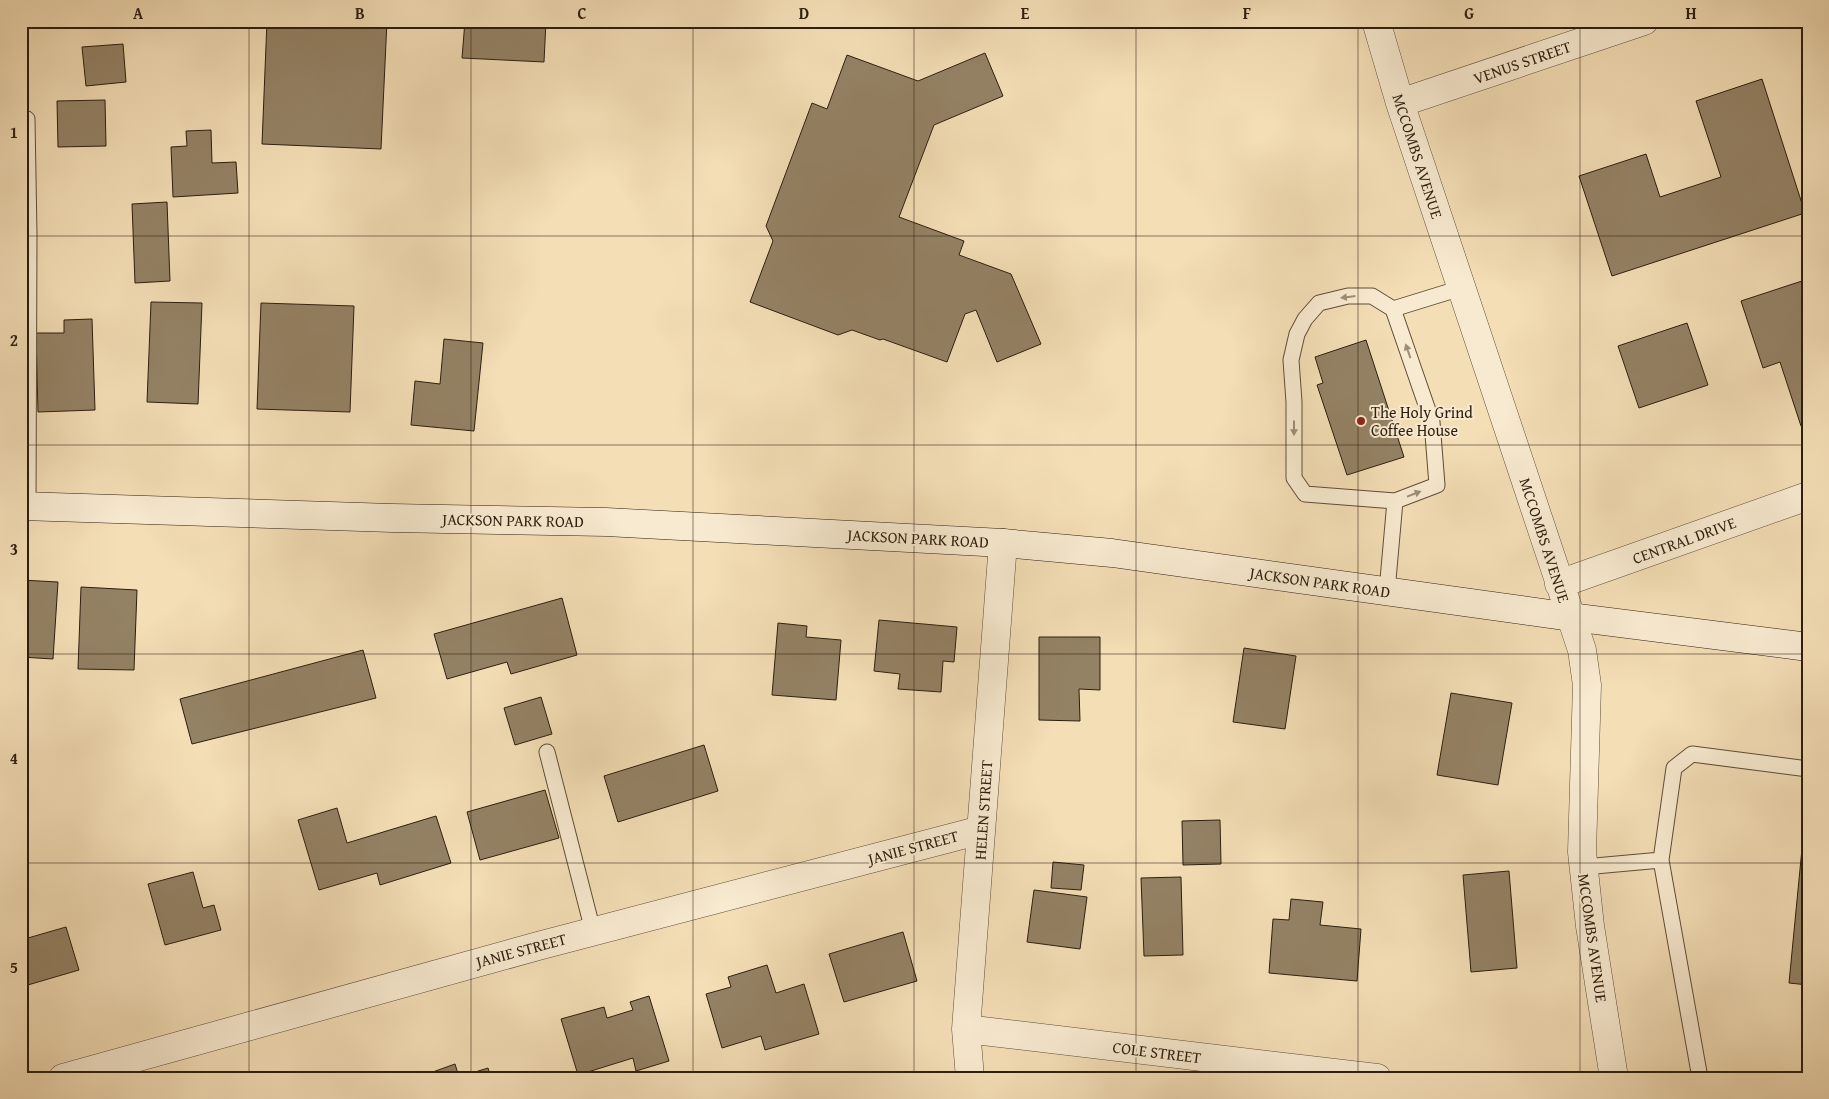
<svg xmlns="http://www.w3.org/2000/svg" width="1829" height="1099" font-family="'Gentium Book Plus',serif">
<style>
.building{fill:#948265;stroke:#2c1e0e}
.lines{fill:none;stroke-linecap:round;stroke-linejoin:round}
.service-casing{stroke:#5e4e38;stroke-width:17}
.minor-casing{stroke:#5e4e38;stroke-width:29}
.secondary-casing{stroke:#2c1e0e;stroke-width:29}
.service{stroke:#f8ead0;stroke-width:15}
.minor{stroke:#f8ead0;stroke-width:28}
.secondary{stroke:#f8ead0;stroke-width:28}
.oneway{fill:#9c8e79}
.grid{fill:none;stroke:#2c1e0e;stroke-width:1;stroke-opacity:0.55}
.poi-dot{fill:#8f2418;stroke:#f8ead0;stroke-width:2}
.labels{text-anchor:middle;stroke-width:4;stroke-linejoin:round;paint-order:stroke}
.street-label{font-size:16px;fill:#2c1e0e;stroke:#f8ead0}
.poi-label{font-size:16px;fill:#2c1e0e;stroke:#f8ead0;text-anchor:start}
.neatline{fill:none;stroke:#2c1e0e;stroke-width:2}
.grid-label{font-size:16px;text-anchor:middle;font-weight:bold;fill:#2c1e0e}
</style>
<rect width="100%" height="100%" fill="#f4deb6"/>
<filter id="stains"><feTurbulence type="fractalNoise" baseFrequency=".004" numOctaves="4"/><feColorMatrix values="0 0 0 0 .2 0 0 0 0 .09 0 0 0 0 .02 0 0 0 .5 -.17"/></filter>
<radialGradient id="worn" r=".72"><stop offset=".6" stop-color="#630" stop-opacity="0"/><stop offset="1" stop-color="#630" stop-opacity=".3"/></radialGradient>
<path class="building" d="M267,21h120l-6,128 -119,-5z
M465,21h81l-2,41 -82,-4z
M123,44l3,38 -40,4 -4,-39z
M985,53l18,43 -69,29 -35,92 65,24 -5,14 52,19 30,70 -44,18 -21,-52 -11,4 -18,48 -64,-23 -3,1 -28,-10 -14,5 -88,-33 23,-61 -7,-15 46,-123 15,6 20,-54 71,26z
M1762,79l43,134 -193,63 -33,-100 67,-22 14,43 61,-20 -25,-76z
M105,100l1,46 -48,1 -1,-46z
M211,130l1,33 24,-1 2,31 -65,4 -2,-50 16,-1 -1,-15z
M167,202l3,79 -35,2 -3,-79z
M1808,279v145l-7,2 -21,-64 -17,6 -22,-67z
M151,302l51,1 -4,101 -51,-2z
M261,303l93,3 -4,106 -93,-3z
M92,319l3,91 -57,2 -2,-79h28v-13z
M1687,323l21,62 -69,23 -21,-62z
M444,339l39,4 -9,88 -63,-6 4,-44 25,3z
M1366,340l38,117 -57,18 -30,-90 6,-2 -8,-26z
M21,580l37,2 -5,77 -32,-2z
M81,587l56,3 -3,80 -56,-1z
M562,598l15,57 -66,19 -4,-12 -60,17 -13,-45z
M879,620l78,7 -3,35 -11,-1 -2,31 -43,-3 2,-15 -26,-3z
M778,623l29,3 -1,11 35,3 -5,60 -64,-5z
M1039,637h61v53l-21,-1 1,32 -41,-1z
M1244,648l52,8 -11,73 -52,-7z
M363,650l13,48 -184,46 -12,-45z
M1451,693l61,10 -14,82 -61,-10z
M541,697l11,37 -37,11 -11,-37z
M704,745l14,46 -100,31 -14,-46z
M545,790l14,48 -79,22 -13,-48z
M337,808l10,35 89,-27 15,47 -71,22 -3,-12 -58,17 -21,-70z
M1220,820l1,44 -38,1 -1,-44z
M1804,828l4,1v156l-19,-2z
M1053,862l31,3 -3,25 -30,-2z
M1509,871l8,97 -46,4 -8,-97z
M193,872l10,36 11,-3 7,25 -56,15 -17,-61z
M1181,877l2,78 -39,1 -3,-78z
M1034,890l53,7 -7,52 -53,-7z
M1291,899l32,3 -3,23 41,4 -4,52 -88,-8 4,-54 16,1z
M66,927l13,43 -58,17v-47z
M903,932l14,49 -73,21 -15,-48z
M767,965l9,28 28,-9 15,50 -54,16 -4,-14 -39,12 -16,-54 25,-7 -3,-10z
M649,996l20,65 -33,10 -3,-13 -55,17 -17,-56 43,-12 3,11 26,-8 -3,-8z
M455,1064l4,13 29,-9 3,10h-75z"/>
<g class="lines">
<g class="service-casing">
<path id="service" d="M27,119l2,116 -1,271
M1393,309l39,113 5,63 -42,16 -90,-7 -11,-16v-76l-3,-42 6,-26 8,-15 14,-16 29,-7h24l21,13 68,-21
M1387,591l8,-90
M547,752l46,179
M1661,860l13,-92 18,-14 116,15
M1584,867l77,-7 39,218"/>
</g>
<g class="minor-casing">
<path id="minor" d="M1376,21l24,82 182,547 5,35 -5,167 8,74 24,152
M1400,103l244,-82
M1559,584l249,-88
M966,1029l411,49
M63,1078l475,-132 443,-116
M970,1078l-4,-49 37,-486"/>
</g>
<g class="secondary-casing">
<path id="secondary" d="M21,506l371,12 214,4 397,21 109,10 459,64 237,30"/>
</g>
<use href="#service" class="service"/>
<use href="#minor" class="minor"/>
<use href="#secondary" class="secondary"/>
</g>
<defs><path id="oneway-solid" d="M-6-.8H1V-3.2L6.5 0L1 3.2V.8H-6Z" transform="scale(1.25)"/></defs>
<g class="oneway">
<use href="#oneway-solid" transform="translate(1348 297) rotate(173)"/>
<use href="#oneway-solid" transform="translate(1408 351) rotate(-109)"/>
<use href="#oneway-solid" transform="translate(1294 428) rotate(90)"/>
<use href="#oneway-solid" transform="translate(1414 494) rotate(-21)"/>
</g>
<path class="grid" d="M249,21v1057M471,21v1057M693,21v1057M914,21v1057M1136,21v1057M1358,21v1057M1580,21v1057M21,236h1787M21,445h1787M21,654h1787M21,863h1787"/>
<circle class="poi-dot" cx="1361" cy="421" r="5"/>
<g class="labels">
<g class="street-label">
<text transform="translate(1522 62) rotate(-19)" y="6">VENUS STREET</text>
<text transform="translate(1418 156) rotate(72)" y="6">MCCOMBS AVENUE</text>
<text transform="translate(513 520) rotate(1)" y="6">JACKSON PARK ROAD</text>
<text transform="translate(918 538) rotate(3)" y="6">JACKSON PARK ROAD</text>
<text transform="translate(1545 540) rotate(72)" y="6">MCCOMBS AVENUE</text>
<text transform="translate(1684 540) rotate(-20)" y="6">CENTRAL DRIVE</text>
<text transform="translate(1320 582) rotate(8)" y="6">JACKSON PARK ROAD</text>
<text transform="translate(983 810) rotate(-86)" y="6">HELEN STREET</text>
<text transform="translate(913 847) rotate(-15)" y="6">JANIE STREET</text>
<text transform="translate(1593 938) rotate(82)" y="6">MCCOMBS AVENUE</text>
<text transform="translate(521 950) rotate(-15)" y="6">JANIE STREET</text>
<text transform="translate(1157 1052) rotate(7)" y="6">COLE STREET</text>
</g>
<g class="poi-label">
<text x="1371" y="418">The Holy Grind<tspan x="1371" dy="18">Coffee House</tspan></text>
</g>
</g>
<rect width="1829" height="1099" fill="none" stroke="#f4deb6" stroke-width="55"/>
<rect x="28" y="28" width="1774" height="1044" class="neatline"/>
<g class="grid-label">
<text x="138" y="19">A</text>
<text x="360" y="19">B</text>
<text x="582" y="19">C</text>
<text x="804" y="19">D</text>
<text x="1025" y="19">E</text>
<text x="1247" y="19">F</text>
<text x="1469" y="19">G</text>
<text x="1691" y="19">H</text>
<text x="14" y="138">1</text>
<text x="14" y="346">2</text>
<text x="14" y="555">3</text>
<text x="14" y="764">4</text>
<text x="14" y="973">5</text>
</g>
<rect width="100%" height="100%" filter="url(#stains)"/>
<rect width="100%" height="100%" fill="url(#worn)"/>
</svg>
